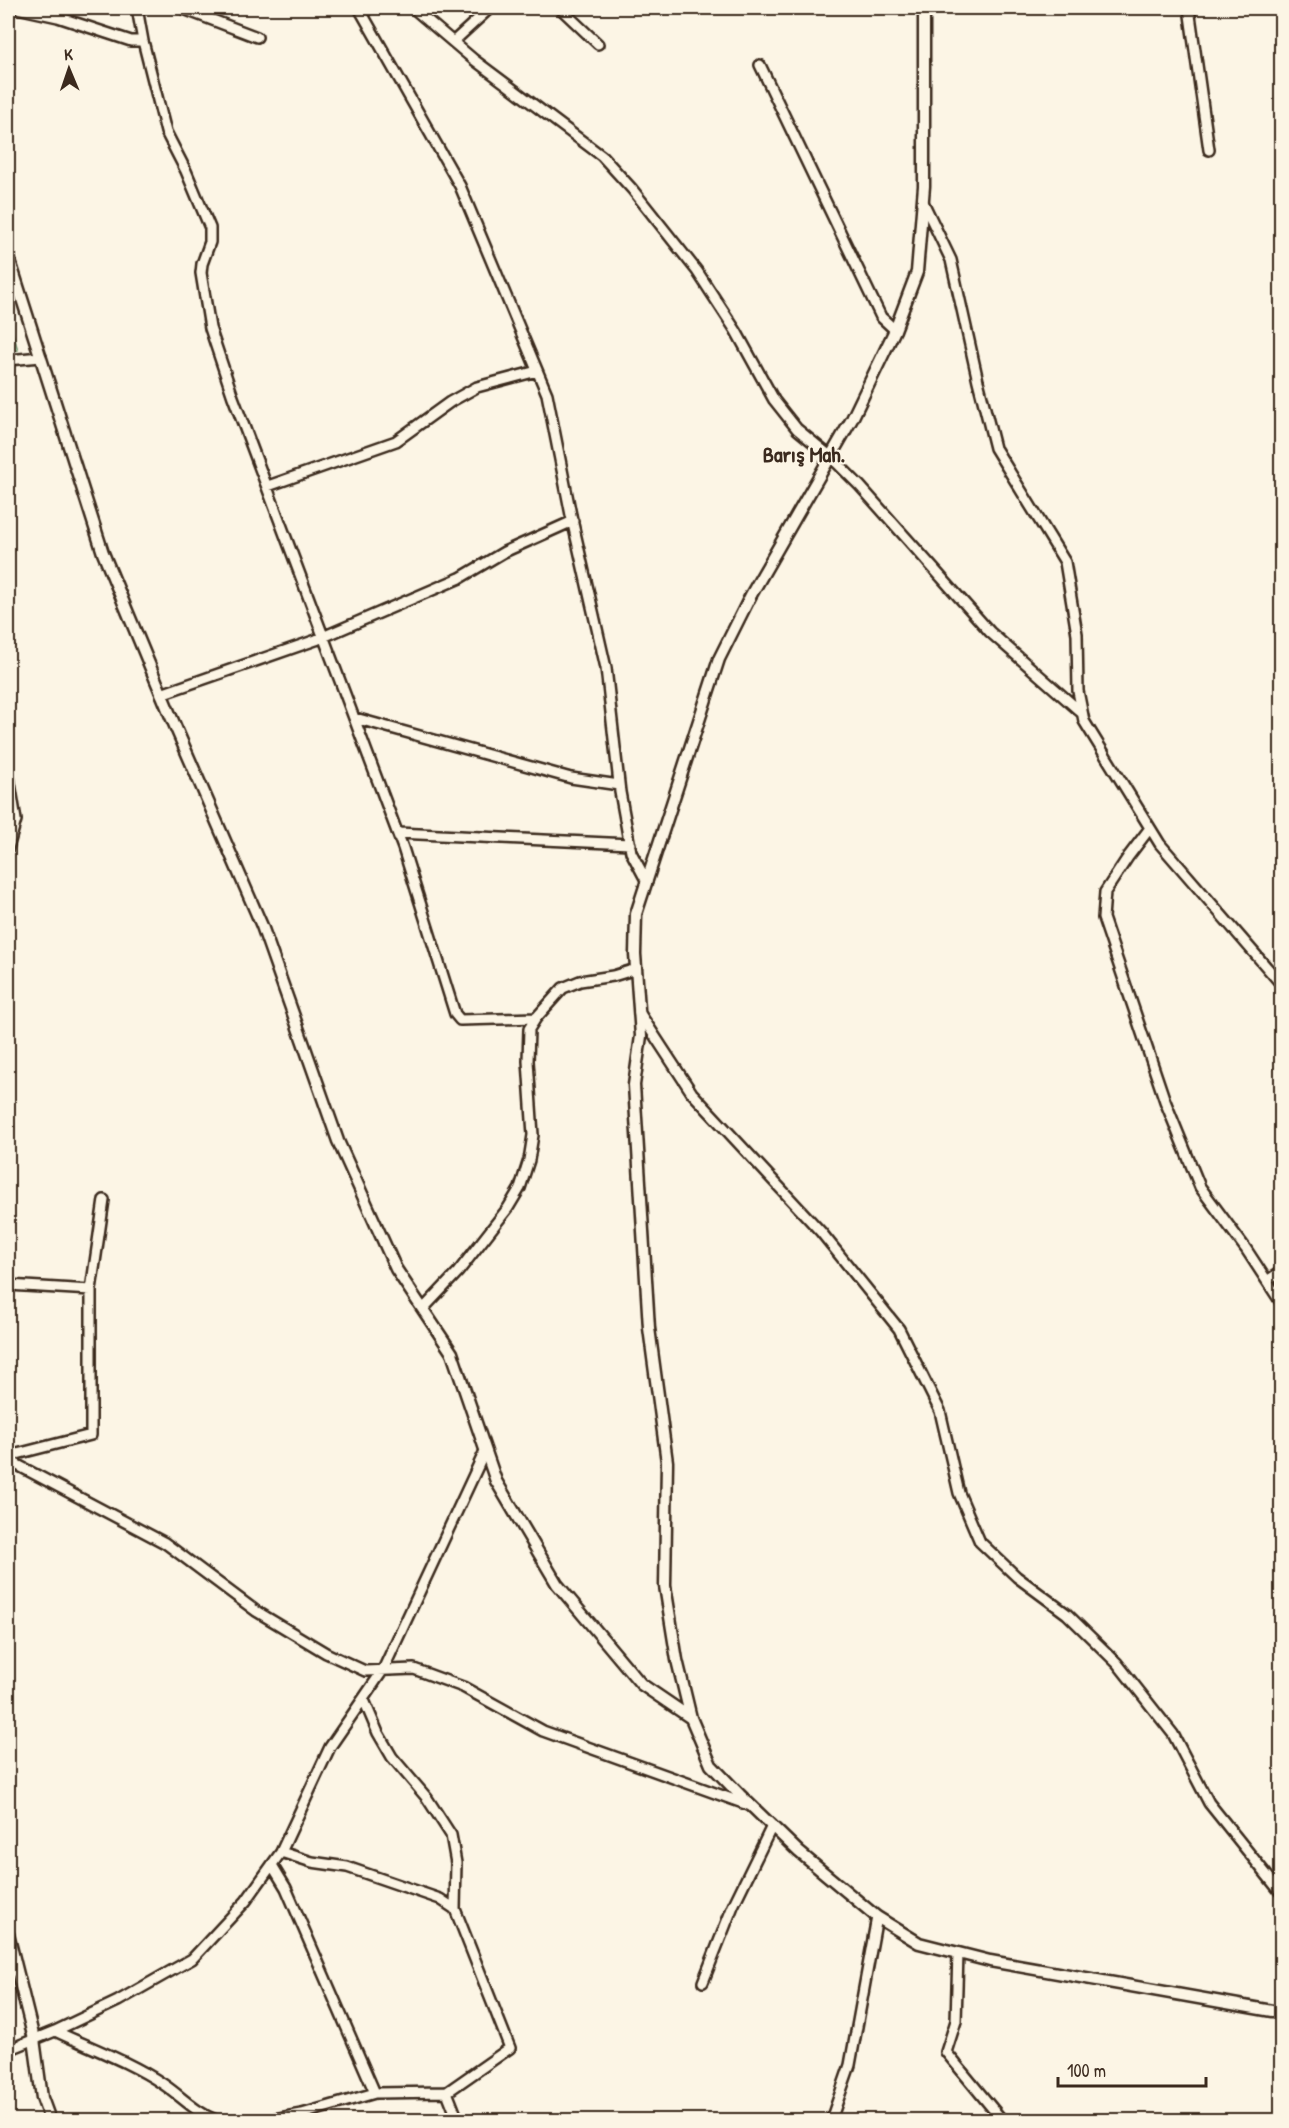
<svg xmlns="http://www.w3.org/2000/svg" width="1289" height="2128" font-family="'Patrick Hand',sans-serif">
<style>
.green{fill:#acf1bd;stroke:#748e6e;stroke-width:1.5}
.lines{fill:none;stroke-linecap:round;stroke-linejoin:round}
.minor-casing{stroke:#3b2a1e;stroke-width:14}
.tertiary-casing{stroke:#3b2a1e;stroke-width:15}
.trunk-casing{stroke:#3b2a1e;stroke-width:20}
.minor{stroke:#fcf5e5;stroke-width:9}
.tertiary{stroke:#fcf5e5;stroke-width:10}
.trunk{stroke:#fedf80;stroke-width:15}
.labels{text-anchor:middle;stroke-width:4.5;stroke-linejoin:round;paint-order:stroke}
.district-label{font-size:22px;font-weight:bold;fill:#3b2a1e;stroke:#fcf5e5}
</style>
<rect width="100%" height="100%" fill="#fcf5e5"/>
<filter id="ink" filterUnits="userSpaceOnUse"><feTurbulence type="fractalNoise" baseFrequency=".0167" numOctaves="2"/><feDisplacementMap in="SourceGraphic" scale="12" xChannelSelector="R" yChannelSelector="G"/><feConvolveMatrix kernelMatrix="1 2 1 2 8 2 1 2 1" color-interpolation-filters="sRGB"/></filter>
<g filter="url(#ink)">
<path class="green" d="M8,316l10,34 -10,1z"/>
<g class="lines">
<g class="minor-casing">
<path id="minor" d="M17,8l41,9 73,24h12
M137,8l6,33 23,91 20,39 24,57v14l-8,22 -1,9 9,55 23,69 170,451 52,166 5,6 76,-2
M181,8l76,29
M359,8l101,178 87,208 24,121 35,153 14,124 11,60 16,30
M413,8l60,51 129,97 30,33 65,82 39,60 38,69 23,29 34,28 29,29 130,146 92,81
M560,8l38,36
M1189,8l20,142
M453,42l37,-34
M760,65l121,252 14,13
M923,202l28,58 27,121 17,67 70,114 12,72 1,57 6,30 76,123 122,141
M8,360l33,-3
M268,486l128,-45 54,-39 27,-15 60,-16
M161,694l155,-54 144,-62 44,-26 69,-31
M355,718l216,60 48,7
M8,771l8,49 -8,28
M1150,828l-22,29 -23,35 -2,26 62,183 35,86 46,62 36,55
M398,833l232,11
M639,1012l53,81 129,139 78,97 41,82 19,82 21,49 37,35 50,37 50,49 56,71 36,69 73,91
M1267,1281l15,-10
M8,1285l83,5
M423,1309l35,-37 50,-64 12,-20 9,-28 4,-25 -5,-74 1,-32 7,-11 27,-30 17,-7 33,-5 23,-7
M8,1460l157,83 91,68 70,42 39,18 49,-2 49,18 80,44 208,75
M9,1461l8,-7 74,-19v-145l13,-90
M281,1852l31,10 35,5 93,32 15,10
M272,1865l14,23 89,205
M958,1953l-2,68 -10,31 56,68
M703,1982l30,-76 39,-80
M55,2031c36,17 75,31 108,53 18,12 33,29 53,36
M8,2050l47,-19 63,-30 74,-42 54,-58 35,-49 49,-105 53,-77 102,-219
M447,2092l11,28
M268,2120l34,-6 73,-21 72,-1 63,-44 -55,-139 1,-46 -5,-28 -24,-37 -35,-41 -14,-24 -14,-33
M831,2120l19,-55 27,-148"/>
</g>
<g class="tertiary-casing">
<path id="tertiary" d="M924,8v178l-7,86 -22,58 -43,89 -101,176 -32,64 -83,255 -1,40 6,82 -7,49 15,243 18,134 -2,124 12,74 14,58 20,47 29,30 59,57 78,65 42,26 71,18 282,50h10
M8,255l95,298 66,159 93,214 76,215 58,128 56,84 44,128 61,103 84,100 50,34
M8,1934l26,105 8,59 8,22"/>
</g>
<g class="trunk-casing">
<path id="trunk" d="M1280,8h2"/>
</g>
<use href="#minor" class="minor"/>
<use href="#tertiary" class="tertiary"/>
<use href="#trunk" class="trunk"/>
</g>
</g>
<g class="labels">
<g class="district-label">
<text x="804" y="462">Barış Mah.</text>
</g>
</g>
<rect width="1289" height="2128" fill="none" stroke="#fcf5e5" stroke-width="30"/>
<rect x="15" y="15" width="1259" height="2098" fill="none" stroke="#3b2a1e" stroke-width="2" filter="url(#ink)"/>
<g transform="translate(69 69) rotate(358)" stroke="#fcf5e5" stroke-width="4.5" paint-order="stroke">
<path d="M0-4.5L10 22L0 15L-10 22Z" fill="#3b2a1e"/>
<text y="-9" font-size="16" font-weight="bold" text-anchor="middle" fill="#3b2a1e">K</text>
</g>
<path d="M1058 2077v9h148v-9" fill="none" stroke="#3b2a1e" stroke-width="3"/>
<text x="1067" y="2077" font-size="18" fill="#3b2a1e" stroke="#fcf5e5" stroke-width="4.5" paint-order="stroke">100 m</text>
</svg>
